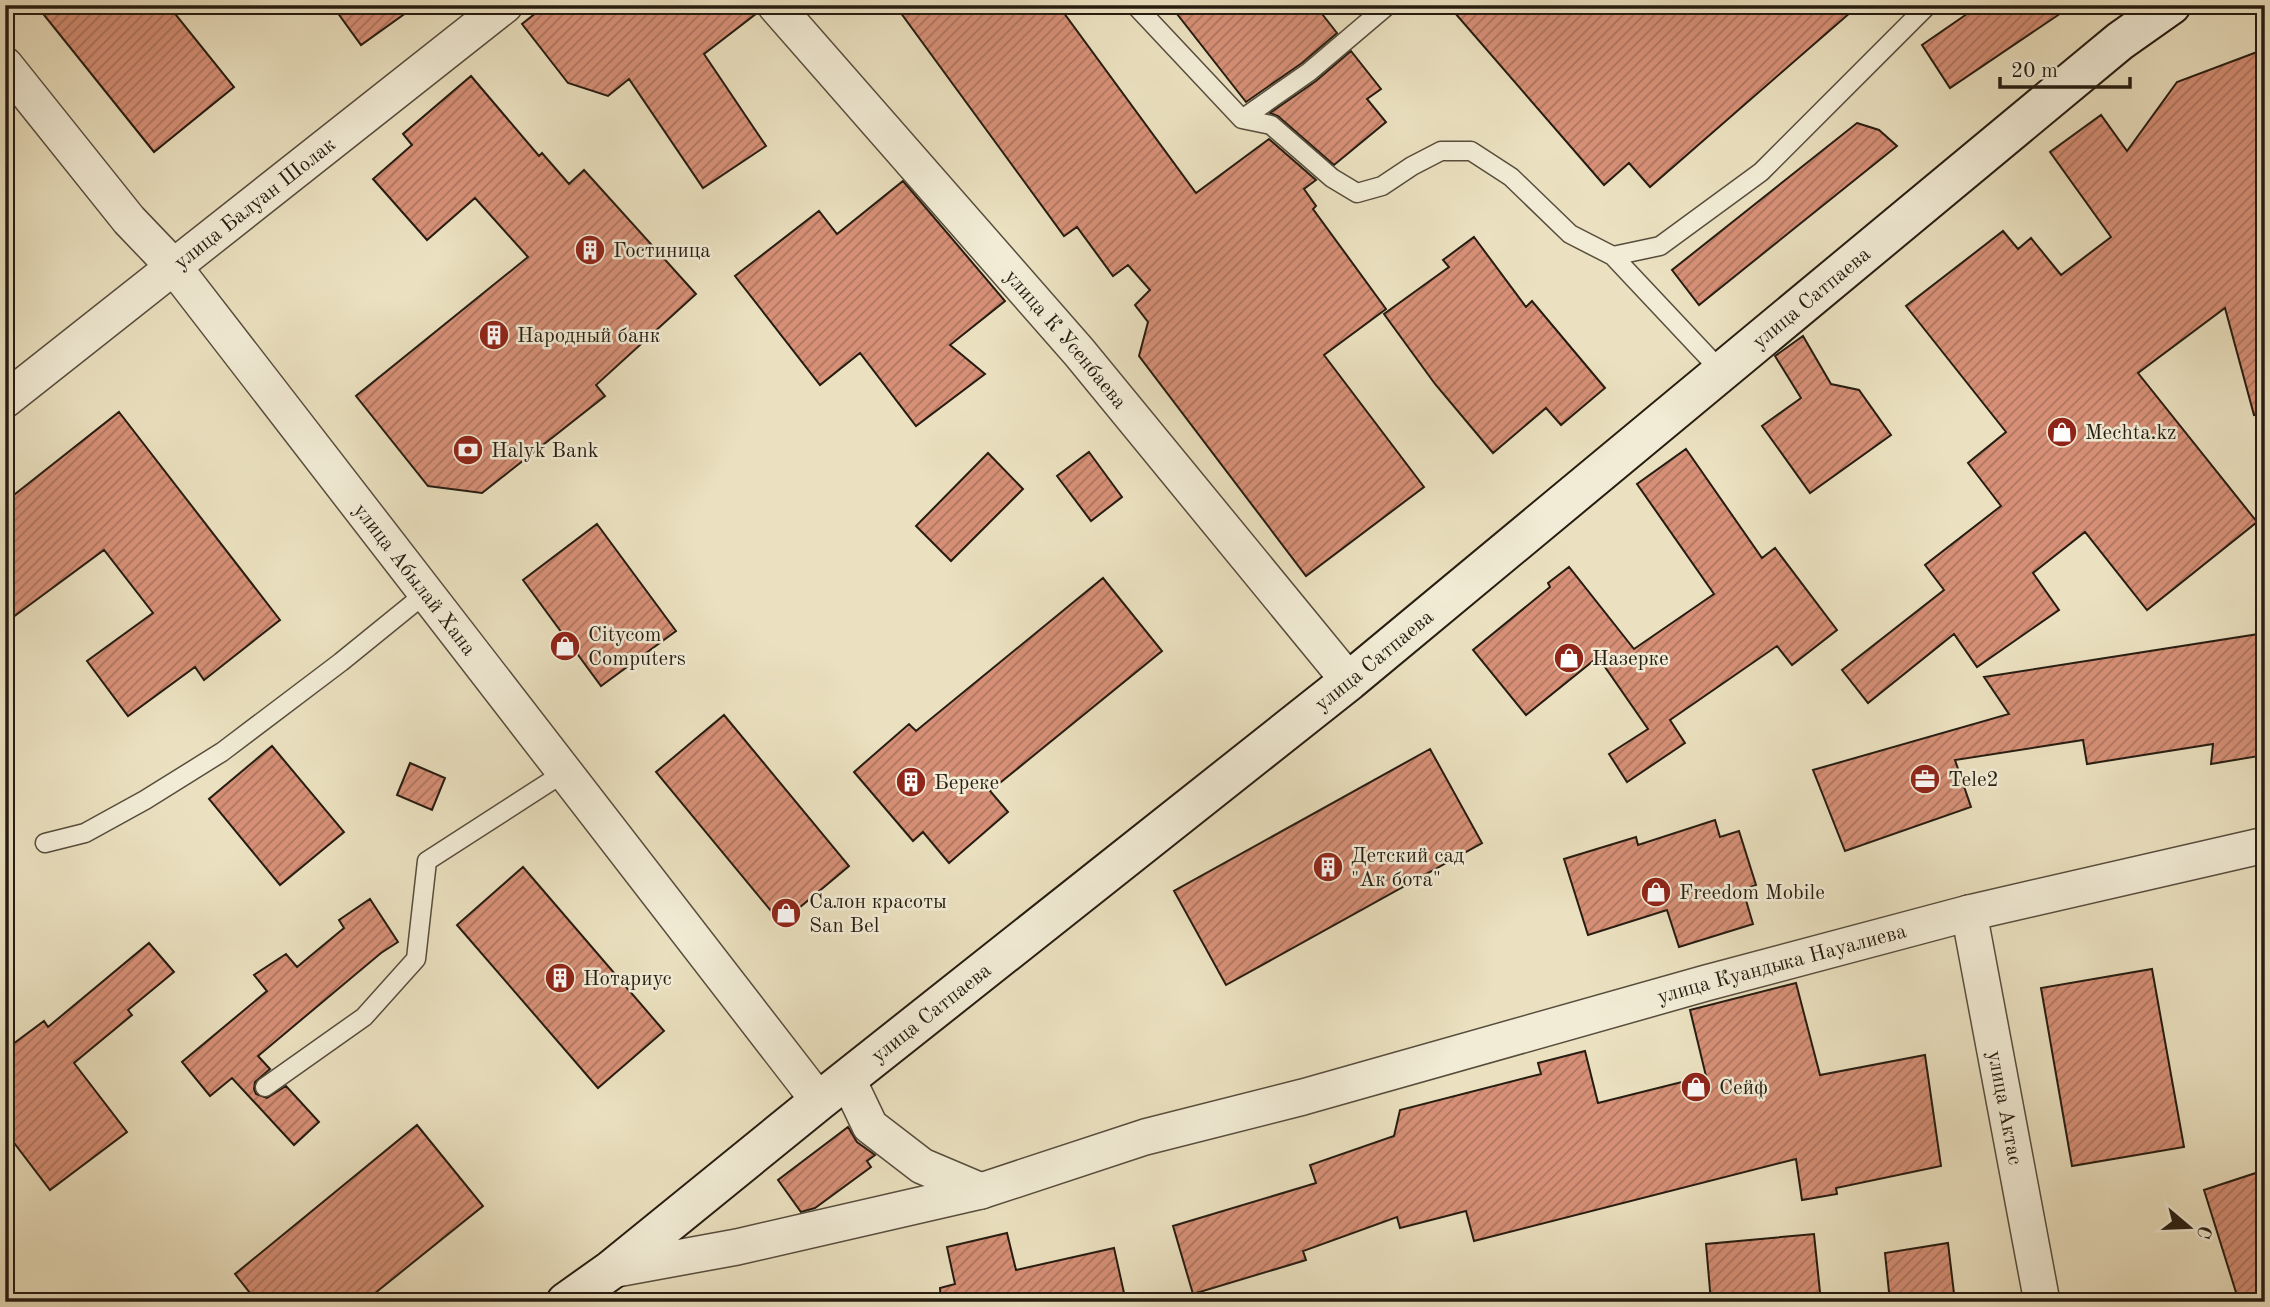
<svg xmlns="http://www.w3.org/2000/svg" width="2270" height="1307" font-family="'Old Standard TT',serif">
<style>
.building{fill:url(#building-hatch);stroke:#261c11;stroke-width:2}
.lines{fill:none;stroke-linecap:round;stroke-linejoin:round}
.lane-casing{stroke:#574d3d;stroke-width:21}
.street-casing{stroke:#574d3d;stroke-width:38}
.secondary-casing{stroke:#261c11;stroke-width:42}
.lane{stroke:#f2ecd6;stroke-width:18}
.street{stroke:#f2ecd6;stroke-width:35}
.secondary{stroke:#f2ecd6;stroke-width:38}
.labels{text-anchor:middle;stroke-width:5;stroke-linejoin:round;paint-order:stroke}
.street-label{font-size:21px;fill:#261c11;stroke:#f2ecd6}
.poi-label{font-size:21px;fill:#261c11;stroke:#f2ecd6;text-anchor:start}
</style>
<defs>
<pattern id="building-hatch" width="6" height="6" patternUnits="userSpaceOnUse" patternTransform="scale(1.75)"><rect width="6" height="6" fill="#d79077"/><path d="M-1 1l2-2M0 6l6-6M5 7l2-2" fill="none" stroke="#ae7560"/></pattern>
</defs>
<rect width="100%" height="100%" fill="#ebe1c0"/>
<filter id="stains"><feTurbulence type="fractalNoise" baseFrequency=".00286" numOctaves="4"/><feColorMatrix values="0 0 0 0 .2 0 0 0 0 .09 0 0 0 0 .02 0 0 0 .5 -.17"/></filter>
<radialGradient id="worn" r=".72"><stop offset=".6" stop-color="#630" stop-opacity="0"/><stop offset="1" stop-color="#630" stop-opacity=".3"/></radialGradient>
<path class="building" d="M36,5h132l66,82 -80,65z
M332,5h85l-56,40z
M546,5h209l2,8 -53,41 62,92 -63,42 -74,-109 -21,17 -40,-13 -46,-59z
M895,5h163l138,188 73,-54 47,41 -12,9 12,17 -3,3 73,100 -62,46 100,132 -118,89 -167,-220 9,-34 -13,-17 15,-15 -22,-25 -15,11 -36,-49 -13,9z
M1170,5h145l22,28 -35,30 -56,39z
M1448,5h411l-209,182 -21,-24 -25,22z
M1980,5h93l-123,83 -28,-43z
M2265,49v364l-11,2 -29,-107 -87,65 119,149 -110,88 -62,-78 -52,41 26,37 -82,57 -23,-33 -86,69 -26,-33 102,-80 -19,-25 76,-59 -33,-43 38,-31 -100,-126 97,-75 15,18 13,-11 30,37 50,-38 -61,-85 51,-37 26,36 50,-69z
M1351,51l30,38 -14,10 19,23 -52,43 -56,-49 -8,-3 46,-32z
M471,76l68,80 3,-3 27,31 15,-14 112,124 -100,91 9,11 -123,97 -54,-7 -72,-90 172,-139 -53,-59 -48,42 -54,-61 39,-34 -9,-11z
M1857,123l22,7 18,16 -198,159 -27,-35z
M903,181l102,120 -55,44 35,29 -69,52 -56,-73 -40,32 -85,-109 84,-65 18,23z
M1474,237l52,70 6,-6 73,87 -44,37 -15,-17 -53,45 -58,-69 -51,-70 65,-47 -6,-7z
M1803,336l28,48 28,6 32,45 -81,58 -48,-67 39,-28 -26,-42z
M119,412l161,208 -76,60 -9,-13 -67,49 -41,-55 66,-48 -49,-63 -99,73v-121z
M1686,449l76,109 13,-10 62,82 -45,35 -15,-19 -107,74 15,23 -58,39 -18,-28 39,-25 -50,-72 -72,58 -53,-65 77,-63 -2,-4 21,-16 65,82 80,-55 -77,-110z
M1089,452l33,45 -31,24 -34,-45z
M988,453l35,36 -72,72 -35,-35z
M597,524l79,107 -75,55 -78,-106z
M1103,578l59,73 -172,140 18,21 -59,51 -26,-31 -10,9 -59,-69 55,-48 7,7z
M2265,633v122l-54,9 2,-20 -126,20 -4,-24 -128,20 16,47 -126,44 -32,-81 196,-56 -25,-37z
M724,715l125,151 -68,57 -125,-151z
M272,746l72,86 -64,53 -71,-86z
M1430,749l52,94 -256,142 -52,-94z
M410,763l35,15 -13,32 -35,-15z
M1715,820l5,17 19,-6 17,54 -13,5 10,34 -74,23 -12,-37 -79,25 -24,-76 72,-22 2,8z
M523,867l141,164 -66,57 -141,-163z
M370,899l28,43 -17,11 -123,103 12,13 -15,13 -1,7 2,5 11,4 19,-12 33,36 -25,23 -62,-67 -22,18 -28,-34 85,-71 -13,-16 32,-21 11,13 47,-39 -5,-8z
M149,943l25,29 -46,38 4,5 -58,48 53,69 -77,58 -45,-59v-81l39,-29 4,6z
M2152,969l32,178 -112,19 -31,-178z
M1796,983l24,92 105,-20 16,111 -105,22 1,6 -35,6 -6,-41 -322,82 -8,-30 -66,17 -3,-11 -94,34 3,9 -113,34 -20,-68 143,-43 -6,-18 84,-29 6,-26 141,-36 -3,-11 47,-12 13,52 108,-27 -16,-66z
M417,1125l66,81 -119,96h-107l-22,-28z
M848,1127l9,15 18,13 -8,6 4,6 -56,41 -14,4 -23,-32z
M2265,1170v132h-26l-35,-112z
M1007,1233l9,37 98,-22 12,54h-185l-1,-14 15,-4 -8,-37z
M1814,1234l7,68h-110l-5,-58z
M1948,1243l7,59h-65l-5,-49z"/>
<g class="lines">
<g class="lane-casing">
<path id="lane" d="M1135,5l107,114 29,6 61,53 25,15 25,-7 30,-20 29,-15h30l40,26 59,57 43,22 47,-10 101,-74 167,-167
M1242,119l67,-47 79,-67
M1613,256l109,116
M45,843l40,-10 60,-33 77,-48 119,-90 85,-69
M265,1087l99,-70 52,-58 11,-98 138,-89"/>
</g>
<g class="street-casing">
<g id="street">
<path id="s1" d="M775,5l304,347 270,329"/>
<path id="s2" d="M5,65l124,155 45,47 645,834"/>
<path id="s3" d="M5,400l500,-395"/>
<path id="s4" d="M1969,913l73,389"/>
<path d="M848,1080l22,46 52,40 59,25"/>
<path id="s5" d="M611,1270l126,-23 244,-56 164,-54 158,-40 403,-114 263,-70 296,-68"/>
</g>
</g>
<g class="secondary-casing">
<g id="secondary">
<path id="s6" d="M566,1302l45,-32 208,-169 530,-420 771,-640 51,-36"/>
</g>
</g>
<use href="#lane" class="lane"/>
<use href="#street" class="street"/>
<use href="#secondary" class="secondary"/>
</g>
<defs>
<g id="building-disc" transform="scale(1.575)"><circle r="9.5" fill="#8f2418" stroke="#f2ecd6"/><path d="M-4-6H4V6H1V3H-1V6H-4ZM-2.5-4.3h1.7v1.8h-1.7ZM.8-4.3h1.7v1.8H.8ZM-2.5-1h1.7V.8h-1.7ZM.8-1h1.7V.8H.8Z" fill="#fff"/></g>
<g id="shop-disc" transform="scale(1.575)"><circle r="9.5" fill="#8f2418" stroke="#f2ecd6"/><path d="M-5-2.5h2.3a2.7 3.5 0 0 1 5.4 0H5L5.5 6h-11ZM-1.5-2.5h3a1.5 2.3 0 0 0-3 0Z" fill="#fff"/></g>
<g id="bank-disc" transform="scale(1.575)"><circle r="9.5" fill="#8f2418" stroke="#f2ecd6"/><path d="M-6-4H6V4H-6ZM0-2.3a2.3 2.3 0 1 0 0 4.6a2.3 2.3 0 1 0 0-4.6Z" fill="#fff"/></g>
<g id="office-disc" transform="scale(1.575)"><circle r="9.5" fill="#8f2418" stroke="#f2ecd6"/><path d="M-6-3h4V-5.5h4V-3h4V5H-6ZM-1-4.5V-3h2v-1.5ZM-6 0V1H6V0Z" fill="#fff"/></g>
</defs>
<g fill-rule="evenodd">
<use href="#building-disc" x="590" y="250"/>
<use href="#building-disc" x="494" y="335"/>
<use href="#shop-disc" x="2062" y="432"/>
<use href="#bank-disc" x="468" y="450"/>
<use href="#shop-disc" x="565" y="646"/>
<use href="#shop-disc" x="1569" y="658"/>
<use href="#office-disc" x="1925" y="779"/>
<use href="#building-disc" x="911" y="782"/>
<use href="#building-disc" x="1328" y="867"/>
<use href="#shop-disc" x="1656" y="892"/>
<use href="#shop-disc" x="786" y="913"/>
<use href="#building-disc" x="560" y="978"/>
<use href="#shop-disc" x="1696" y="1087"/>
</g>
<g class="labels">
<g class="street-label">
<text dy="7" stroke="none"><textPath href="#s3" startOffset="318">улица Балуан Шолак</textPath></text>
<text dy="7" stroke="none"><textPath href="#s6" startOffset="1600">улица Сатпаева</textPath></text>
<text dy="7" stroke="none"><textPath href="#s1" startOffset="443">улица К Усенбаева</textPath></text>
<text dy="7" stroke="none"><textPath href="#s2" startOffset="658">улица Абылай Хана</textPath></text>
<text dy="7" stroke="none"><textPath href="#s6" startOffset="1032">улица Сатпаева</textPath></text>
<text dy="7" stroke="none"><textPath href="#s5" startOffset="1211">улица Куандыка Науалиева</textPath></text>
<text dy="7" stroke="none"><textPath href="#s6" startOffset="466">улица Сатпаева</textPath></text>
<text dy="7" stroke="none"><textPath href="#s4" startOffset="198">улица Актас</textPath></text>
</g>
<g class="poi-label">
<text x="613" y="257">Гостиница</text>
<text x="517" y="342">Народный банк</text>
<text x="2085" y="439">Mechta.kz</text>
<text x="491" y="457">Halyk Bank</text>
<text x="588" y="641">Citycom<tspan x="588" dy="24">Computers</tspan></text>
<text x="1592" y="665">Назерке</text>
<text x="1948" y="786">Tele2</text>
<text x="934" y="789">Береке</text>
<text x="1351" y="862">Детский сад<tspan x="1351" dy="24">"Ак бота"</tspan></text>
<text x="1679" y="899">Freedom Mobile</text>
<text x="809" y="908">Салон красоты<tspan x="809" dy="24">San Bel</tspan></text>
<text x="583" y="985">Нотариус</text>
<text x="1719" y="1094">Сейф</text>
</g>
</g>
<rect width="2270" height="1307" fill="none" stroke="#ebe1c0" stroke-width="28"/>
<rect x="7" y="7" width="2256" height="1293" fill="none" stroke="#261c11" stroke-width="3.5"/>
<rect x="14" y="14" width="2242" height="1279" fill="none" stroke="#261c11" stroke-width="2"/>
<g transform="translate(2189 1227) rotate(109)" stroke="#f2ecd6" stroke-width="5" paint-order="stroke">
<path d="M0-5L12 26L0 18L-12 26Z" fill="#261c11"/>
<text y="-10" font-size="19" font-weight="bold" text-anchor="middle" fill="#261c11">С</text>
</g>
<path d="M2000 77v10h130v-10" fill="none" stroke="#261c11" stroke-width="3.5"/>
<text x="2011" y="77" font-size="21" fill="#261c11" stroke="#f2ecd6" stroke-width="5" paint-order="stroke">20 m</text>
<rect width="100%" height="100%" filter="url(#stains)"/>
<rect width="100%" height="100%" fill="url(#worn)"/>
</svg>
